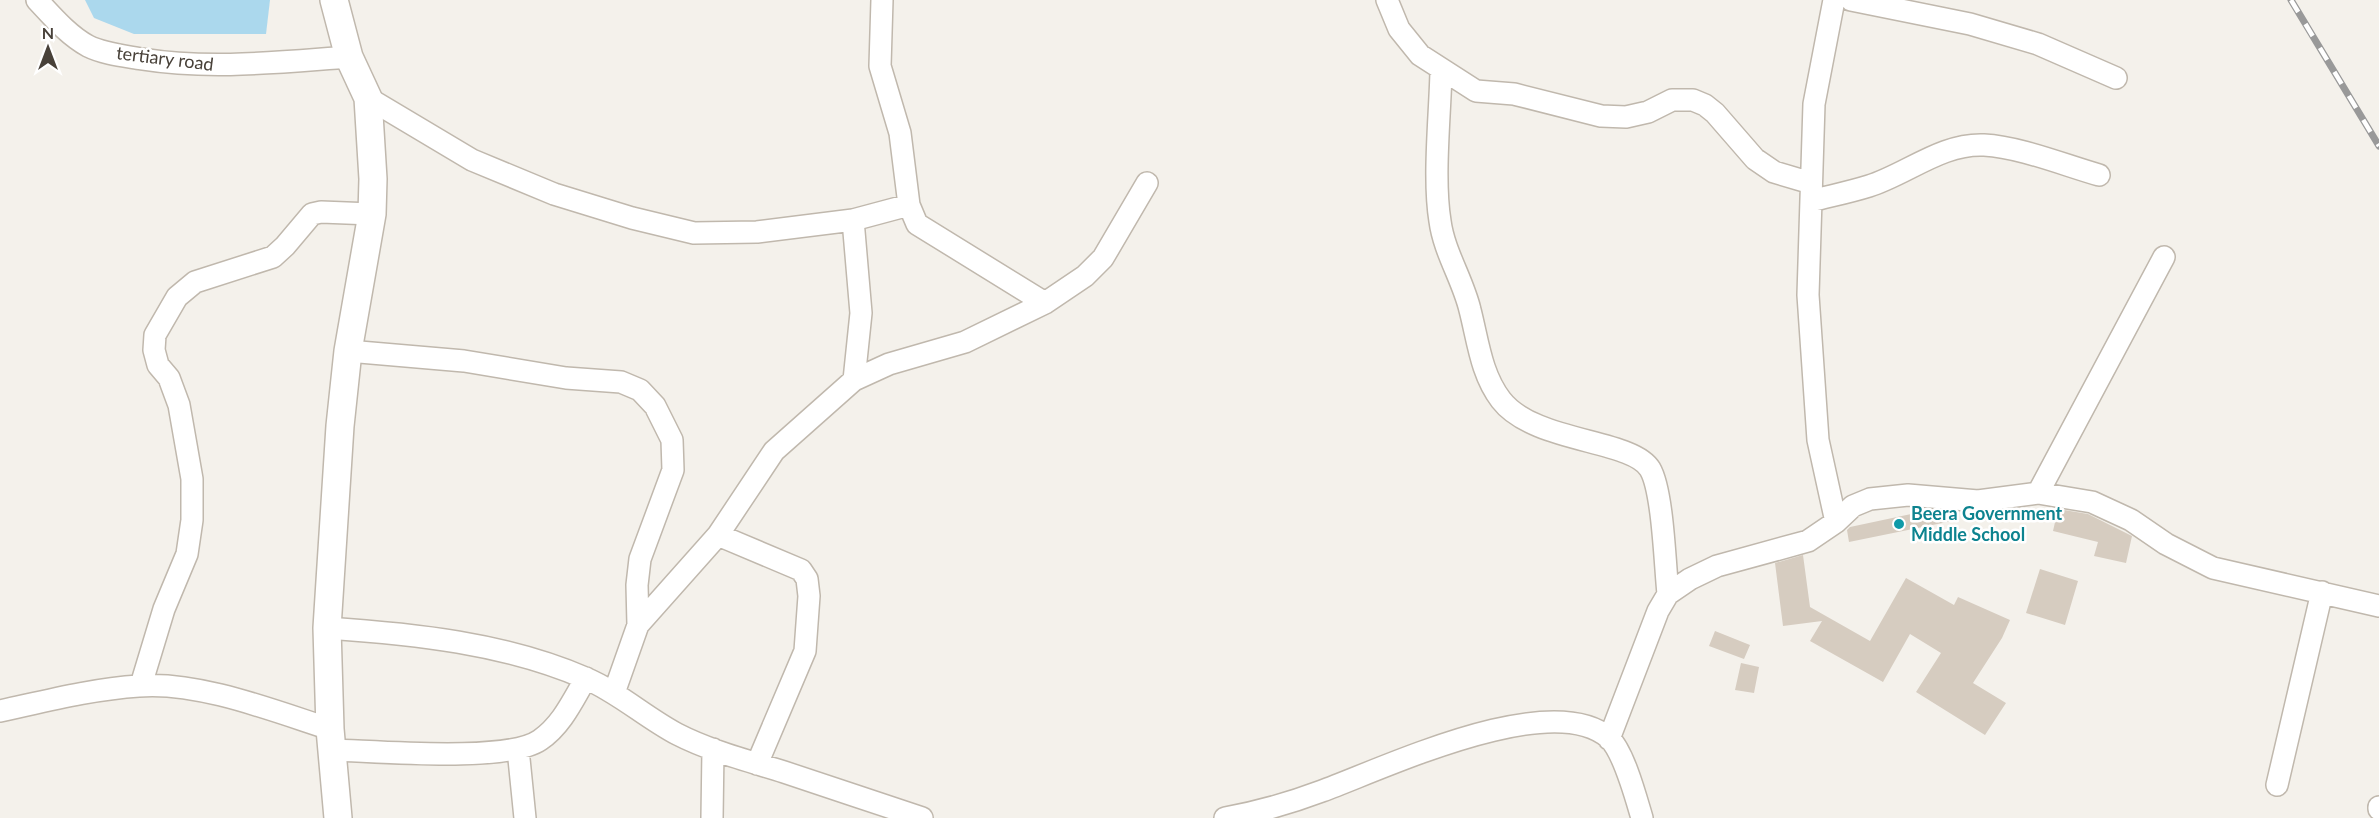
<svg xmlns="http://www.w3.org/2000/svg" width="2379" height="818" font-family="Lato,sans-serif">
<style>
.water{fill:#abd8ed}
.building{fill:#d6ccc0}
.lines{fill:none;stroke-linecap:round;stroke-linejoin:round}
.minor-casing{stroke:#c0b8ad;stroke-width:24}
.tertiary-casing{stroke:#c0b8ad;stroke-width:30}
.minor{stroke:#fff;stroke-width:21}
.tertiary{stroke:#fff;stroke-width:27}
.rail-casing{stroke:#999;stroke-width:7}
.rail{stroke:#fff;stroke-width:4.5;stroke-dasharray:14;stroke-linecap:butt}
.culture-dot{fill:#0f9aa8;stroke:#fff;stroke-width:2}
.labels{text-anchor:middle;stroke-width:5;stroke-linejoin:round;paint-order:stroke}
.street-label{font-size:18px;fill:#484139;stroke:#fff}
.culture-label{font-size:18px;font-weight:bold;fill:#0d838f;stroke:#fff;text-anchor:start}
</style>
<rect width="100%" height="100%" fill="#f4f1eb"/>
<path class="water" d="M85,0h185l-4,34h-132l-40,-16z"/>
<path class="building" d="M2058,509l30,5 44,22 -6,27 -32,-7 4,-14 -45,-11z
M1930,510l20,1 2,10 -103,21 -2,-12 3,-3z
M1803,555l7,52 60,34 36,-63 48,27 4,-8 52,23 -8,18 -29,45 33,20 -21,32 -69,-43 25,-39 -31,-19 -27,48 -73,-41 12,-20 -39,5 -8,-63z
M2040,569l38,12 -13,44 -39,-12z
M1715,631l35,14 -6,14 -35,-13z
M1741,663l18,4 -5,26 -19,-3z"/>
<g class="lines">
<g class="minor-casing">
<path id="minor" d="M37,0c15,16 31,35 51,46 16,8 37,10 54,13 69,11 137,3 207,-2
M882,0l-2,66 20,67 9,72 8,19 128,79
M1387,0l12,29 21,26 56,36 38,3 87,22 25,1 22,-5 24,-12h21l12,5 10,8 40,46 19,13 37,11
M1834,0l-20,104 -6,191 10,145 18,82
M1851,0l119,24 68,20 78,34
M1441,71c-1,45 -8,107 -1,150 4,31 23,59 30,89 8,31 11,64 31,90 33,43 131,39 149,69 13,22 15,97 18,125
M368,98l104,62 82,34 78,24 62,15 63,-1 96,-12 56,-15
M1811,201c19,-5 39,-9 58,-15 38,-12 73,-43 115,-41 36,2 80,20 115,30
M853,220l8,93 -7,67
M348,351l116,10 102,17 55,4 19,8 15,16 17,34 1,30 -33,89 -3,26 1,40
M2038,493l126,-236
M718,535l83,35 6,9 2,17 -4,55 -48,113
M327,628c87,6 177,15 258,50 33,14 60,39 92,56 33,17 72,27 107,38 46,15 92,31 138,46
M141,685l23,-76 23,-55 5,-34v-41l-13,-74 -10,-27 -11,-13 -4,-15 1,-15 22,-38 18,-15 78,-25 12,-11 27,-32 9,-2 51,2
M614,693l24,-68 80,-90 56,-84 80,-71 35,-16 76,-22 80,-39 40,-27 18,-18 44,-75
M0,711c46,-10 92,-22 139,-25 59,-5 135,25 191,43
M1609,739l49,-128 10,-17 22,-15 27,-13 91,-25 28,-19 17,-16 17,-7 38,-4 70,6 60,-8 54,9 39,18 35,24 47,24 166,38
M518,749l7,69
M332,750c43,1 175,13 208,-10 22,-15 33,-40 46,-62
M2277,785l45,-193
M2379,809v-2
M712,818l1,-69
M1225,818c34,-6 65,-15 97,-27 63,-23 229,-103 287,-53 15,14 27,60 33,80"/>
</g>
<g class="tertiary-casing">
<path id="tertiary" d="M334,0l15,57 19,41 5,81 -1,35 -24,137 -8,75 -13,202 3,101 8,89"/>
</g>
<use href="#minor" class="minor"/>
<use href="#tertiary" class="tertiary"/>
<g class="rail-casing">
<path id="rail" d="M2291,0l88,146"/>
</g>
<use href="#rail" class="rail"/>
</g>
<circle class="culture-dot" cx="1899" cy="524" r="6"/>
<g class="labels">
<g class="street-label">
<text transform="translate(165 59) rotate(7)" y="6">tertiary road</text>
</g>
<g class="culture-label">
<text x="1911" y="520">Beera Government<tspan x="1911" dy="21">Middle School</tspan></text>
</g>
</g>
<g transform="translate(48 48)" stroke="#ffffff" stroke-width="4.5" paint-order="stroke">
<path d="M0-4.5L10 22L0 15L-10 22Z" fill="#484139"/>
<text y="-9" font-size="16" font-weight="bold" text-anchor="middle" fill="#484139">N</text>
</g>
</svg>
